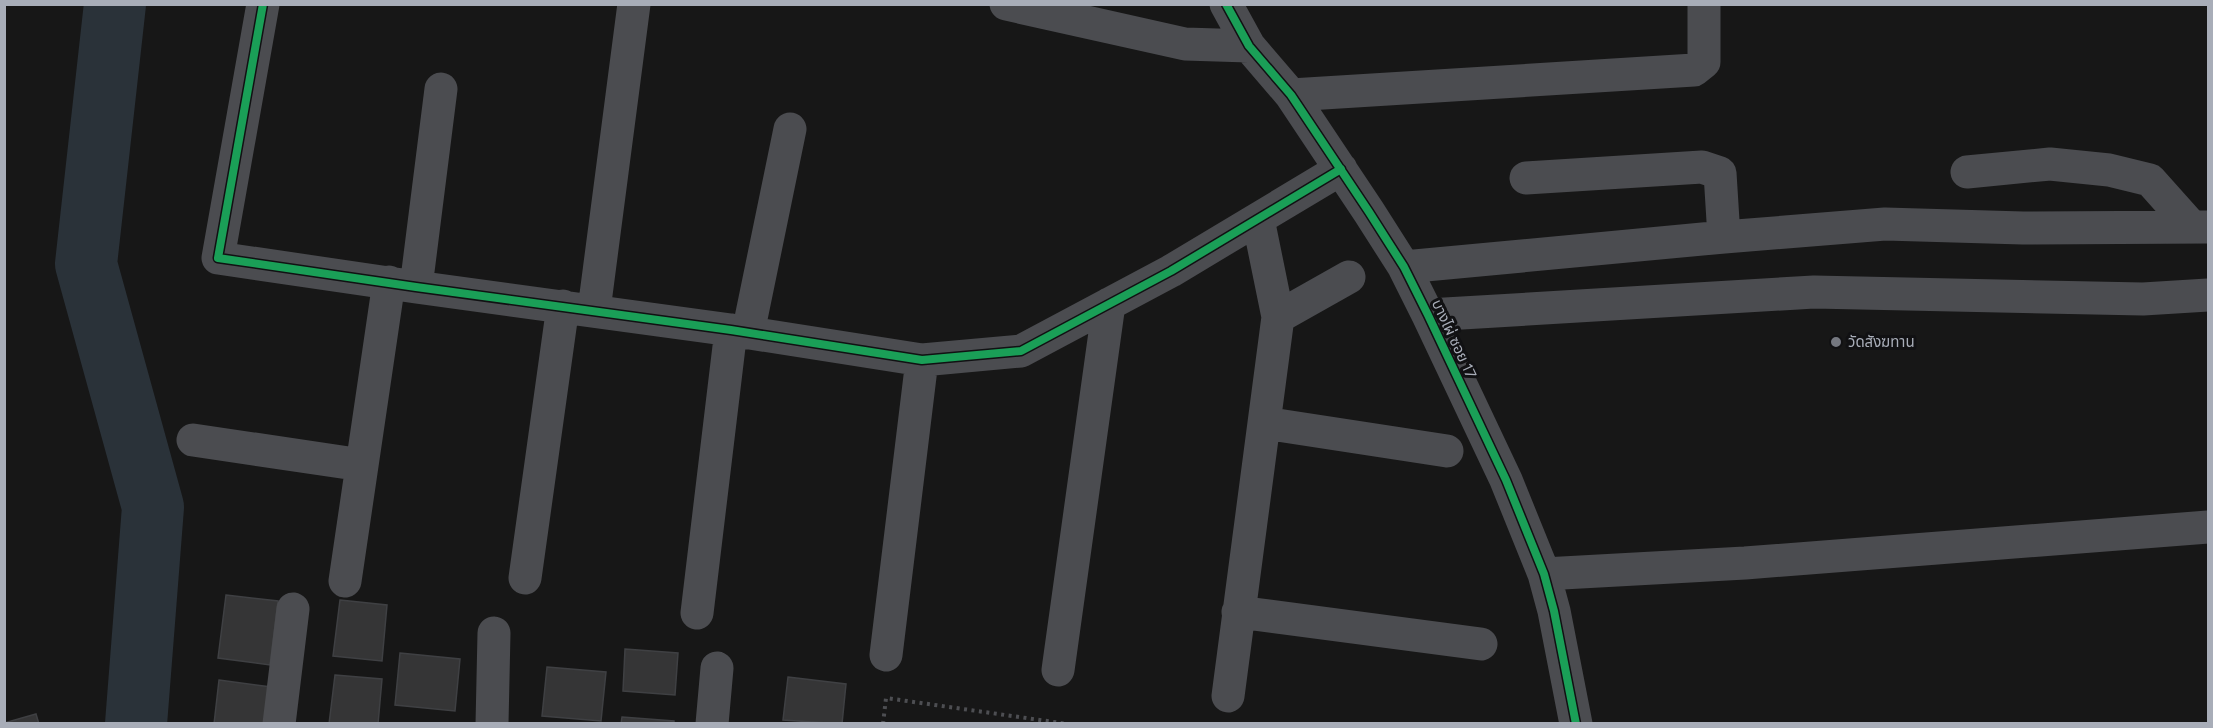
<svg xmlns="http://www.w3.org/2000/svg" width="2213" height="728" font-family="Figtree,'Noto Sans Thai',sans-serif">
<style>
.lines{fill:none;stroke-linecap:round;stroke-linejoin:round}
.river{stroke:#2a3239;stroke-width:62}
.building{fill:#353536;stroke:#3f4043;stroke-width:1.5}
.path{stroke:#4d4e52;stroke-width:4;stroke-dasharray:3 4.5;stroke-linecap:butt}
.minor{stroke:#4b4c50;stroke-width:33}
.cycleway-casing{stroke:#111113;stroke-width:11}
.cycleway{stroke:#1a9f57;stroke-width:8}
.poi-dot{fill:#757880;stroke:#111113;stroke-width:2}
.labels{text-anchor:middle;stroke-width:6;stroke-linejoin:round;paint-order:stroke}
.street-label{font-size:15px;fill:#a8adb8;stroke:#111113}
.poi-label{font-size:15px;fill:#a8adb8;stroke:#111113;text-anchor:start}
</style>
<rect width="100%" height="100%" fill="#171717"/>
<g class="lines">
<path class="river" d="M115,4l-29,260 67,243 -17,217"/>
</g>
<path class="building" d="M226,595l52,6 -8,64 -52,-7z
M340,600l47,5 -5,56 -49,-5z
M625,649l53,4 -3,42 -52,-4z
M400,653l60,6 -5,52 -60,-6z
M547,667l59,5 -5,49 -59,-5z
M335,675l47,4 -4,45h-49z
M788,677l58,7 -4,40 -59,-4z
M219,680l52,7 -5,37h-52z
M36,714l3,10h-35v-1z
M622,717l52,4v3h-53z"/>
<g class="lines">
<path class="path" d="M883,724l3,-26 182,26"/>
<path class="minor" d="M263,4l-45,254 198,29 315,43 191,30 99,-9 150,-80 170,-102
M1006,4l179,40 64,2
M1226,4l23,42 42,49 78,117 35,55 24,48 78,165 38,94 10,37 22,113
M1291,95l403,-25 10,-8v-58
M1967,172l83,-8 59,6 41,10 42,47
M1526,178l176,-11 18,6 4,64
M1404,267l320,-30 161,-13 138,4 185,-1
M416,287l25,-198
M594,310l40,-306
M1428,315l386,-23 329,7 65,-4
M1278,317l71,-40
M748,333l42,-204
M1264,423l183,28
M193,440l169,25
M1544,574l201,-11 463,-36
M525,578l38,-272
M345,581l44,-299
M1238,612l243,32
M697,613l34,-283
M886,655l36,-295
M1058,670l51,-366
M1228,696l50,-379 -20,-98
M279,724l14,-115
M492,724l2,-91
M712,724l5,-56"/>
<g class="cycleway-casing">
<path id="cycleway" d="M263,4l-45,254 198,29 315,43 191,30 99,-9 150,-80 170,-102
M1226,4l23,42 42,49 78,117 35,55 24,48 78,165 38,94 10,37 22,113"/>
</g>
<use href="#cycleway" class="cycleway"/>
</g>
<circle class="poi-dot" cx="1836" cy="342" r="6"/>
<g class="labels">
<g class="street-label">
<text transform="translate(1454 339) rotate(65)" y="5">บางไผ่ ซอย 17</text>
</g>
<g class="poi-label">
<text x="1848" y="347">วัดสังฆทาน</text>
</g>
</g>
<rect width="2213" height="728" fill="none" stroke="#a8adb8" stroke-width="12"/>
</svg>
